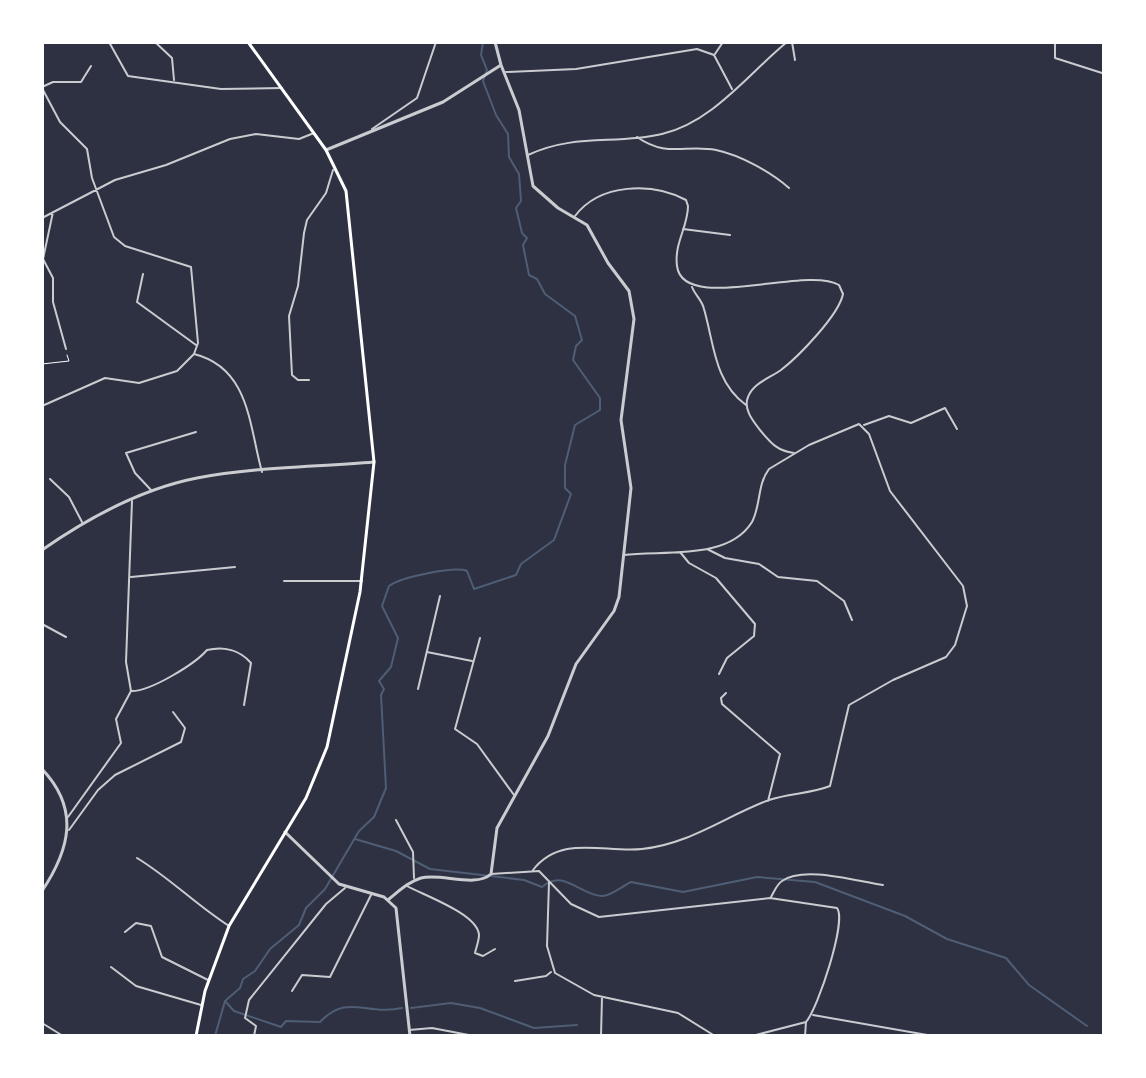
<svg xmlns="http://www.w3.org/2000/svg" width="1146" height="1078" font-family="Signika,sans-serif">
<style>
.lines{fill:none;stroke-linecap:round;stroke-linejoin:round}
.stream{stroke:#4f5d75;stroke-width:2}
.path{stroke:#fff;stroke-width:1}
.minor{stroke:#caccd0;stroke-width:2}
.tertiary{stroke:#caccd0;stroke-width:3}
.secondary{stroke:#fff;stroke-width:3}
</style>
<rect width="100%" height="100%" fill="#2d3142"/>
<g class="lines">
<path class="stream" d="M42,810h1
M355,839l41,12 34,18 94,11 18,7c22,-19 37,8 60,9 10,0 20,-10 29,-14l52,10 74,-15 58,5 90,34 42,23 59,19 23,27 58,41
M225,1001l9,10 47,16 5,-6 34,1c28,-29 46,-6 82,-14
M411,1008l40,-5 29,5 54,20 43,-3
M215,1036l10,-35 15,-13 3,-9 12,-8 15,-22 29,-24 7,-17 19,-19 34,-58 15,-14 12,-29 -5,-93 3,-6 -5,-8 12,-14 7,-29 -16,-32 7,-20c12,-9 66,-20 78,-15l7,18 42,-14 5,-11 33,-24 17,-46 -6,-6v-23l10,-40 25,-15v-12l-27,-38 3,-14 6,-6 -7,-24 -30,-22 -8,-15 -8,-4 -6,-30 4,-7 -5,-5 -6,-25 5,-7 -2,-27 -10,-17 -1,-23 -12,-19 -13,-34 4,-11 -6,-15 2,-13"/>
<path class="path" d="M42,364l27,-3 -2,-6"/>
<path class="minor" d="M109,42l19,34 93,13 61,-1
M155,42l17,16 2,22
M792,42l3,18
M1055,42v16l47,15
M715,54l8,-12
M506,72l70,-3 121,-20 17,6 18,34
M42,87l11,-5h28l10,-16
M42,88l18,34 27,27 5,29 22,59 11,9 66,21 7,76 -4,11
M372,129l45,-31 19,-56
M637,137c30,21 48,7 79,13 24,5 55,22 73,38
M528,155c47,-22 87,-10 134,-21 51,-12 87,-61 125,-92
M53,212l-10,47 10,19v24l13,47
M575,216c25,-33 77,-34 111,-16l2,6c0,21 -14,37 -11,60 6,48 129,-1 162,19l4,9c-4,21 -45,63 -62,76 -11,8 -28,13 -33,27 -5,12 5,24 12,33 11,13 17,21 34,23
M42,218l73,-38 51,-15 64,-26 26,-5 43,5 15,-6
M683,229l47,6
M143,274l-6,28 59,43
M692,287c3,8 10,13 12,22 10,34 10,73 42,96
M309,380h-11l-6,-5 -3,-59 9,-30 6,-53 3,-13 19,-27 7,-23
M42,406l63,-28 34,5 38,-12 17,-17c56,14 55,72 68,118
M864,425l25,-9 22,7 34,-15 12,21
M50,479l19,18 13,25
M151,490l-16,-17 -9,-20 70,-21
M707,549l18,9 34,6 19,13 39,4 27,20 8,19
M680,552l9,11 27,15 39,46 -1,12 -27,22 -8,16
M131,577l104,-10
M284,581h78
M42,624l24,13
M480,638l-25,91 22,15 37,51
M427,652l45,9
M418,689l22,-93
M132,691c19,0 63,-27 75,-41 17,-4 33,0 44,13l-7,42
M726,693l-5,5 1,6 58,50 -12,47
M68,817l53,-74 -5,-24 15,-28 -5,-29 6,-161
M396,820l17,32 1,26
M69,830l29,-40 17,-15 66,-33 4,-14 -12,-16
M137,858c33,20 59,47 92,68
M533,870c28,-36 71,-17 109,-21 48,-5 84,-33 127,-49 20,-7 41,-6 61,-14l19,-81 44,-25 53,-23 9,-12 12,-39 -4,-20 -73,-95 -21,-57 -10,-10 -50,21 -40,24c-12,16 -8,36 -17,53 -24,39 -90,28 -128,33
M491,874l48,-3 32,33 28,13 171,-19 67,10c10,13 -19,100 -31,114l-54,14
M549,882l-2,64 8,27 39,22 84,18 37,23
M407,886c16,9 71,28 72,49 0,6 -3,13 -4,18l8,3 12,-7
M771,897c3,-5 6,-13 11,-16 22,-16 77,1 101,4
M125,932l11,-9 15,3 11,31 46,23
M111,967l25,19 65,19
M515,981l31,-5 5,-4
M292,991l10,-16 28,2 41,-82
M813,1015l120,21
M42,1023l21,13
M409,1030l23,-2 42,8
M254,1036l2,-10 -11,-8 4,-18 77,-96 19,-16
M601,1036l1,-39
M805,1036l1,-14"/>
<path class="tertiary" d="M326,150l117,-48 58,-37 -6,-23
M42,550c46,-32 99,-61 155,-72 55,-11 120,-11 177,-16
M42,769c38,40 28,80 0,122
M285,832l54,52 45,13 12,11 14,128
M389,899c10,-8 19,-17 32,-21 20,-5 55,10 70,-4l6,-46 51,-92 28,-72 38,-53 5,-14 12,-109 -10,-68 13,-101 -5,-28 -21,-28 -21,-38 -29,-17 -25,-22 -14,-76 -18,-45"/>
<path class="secondary" d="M196,1036l9,-45 24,-65 77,-128 21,-51 33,-155 14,-130 -28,-271 -20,-41 -78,-108"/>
</g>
<rect width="1146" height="1078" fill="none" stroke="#ffffff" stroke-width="88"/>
</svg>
